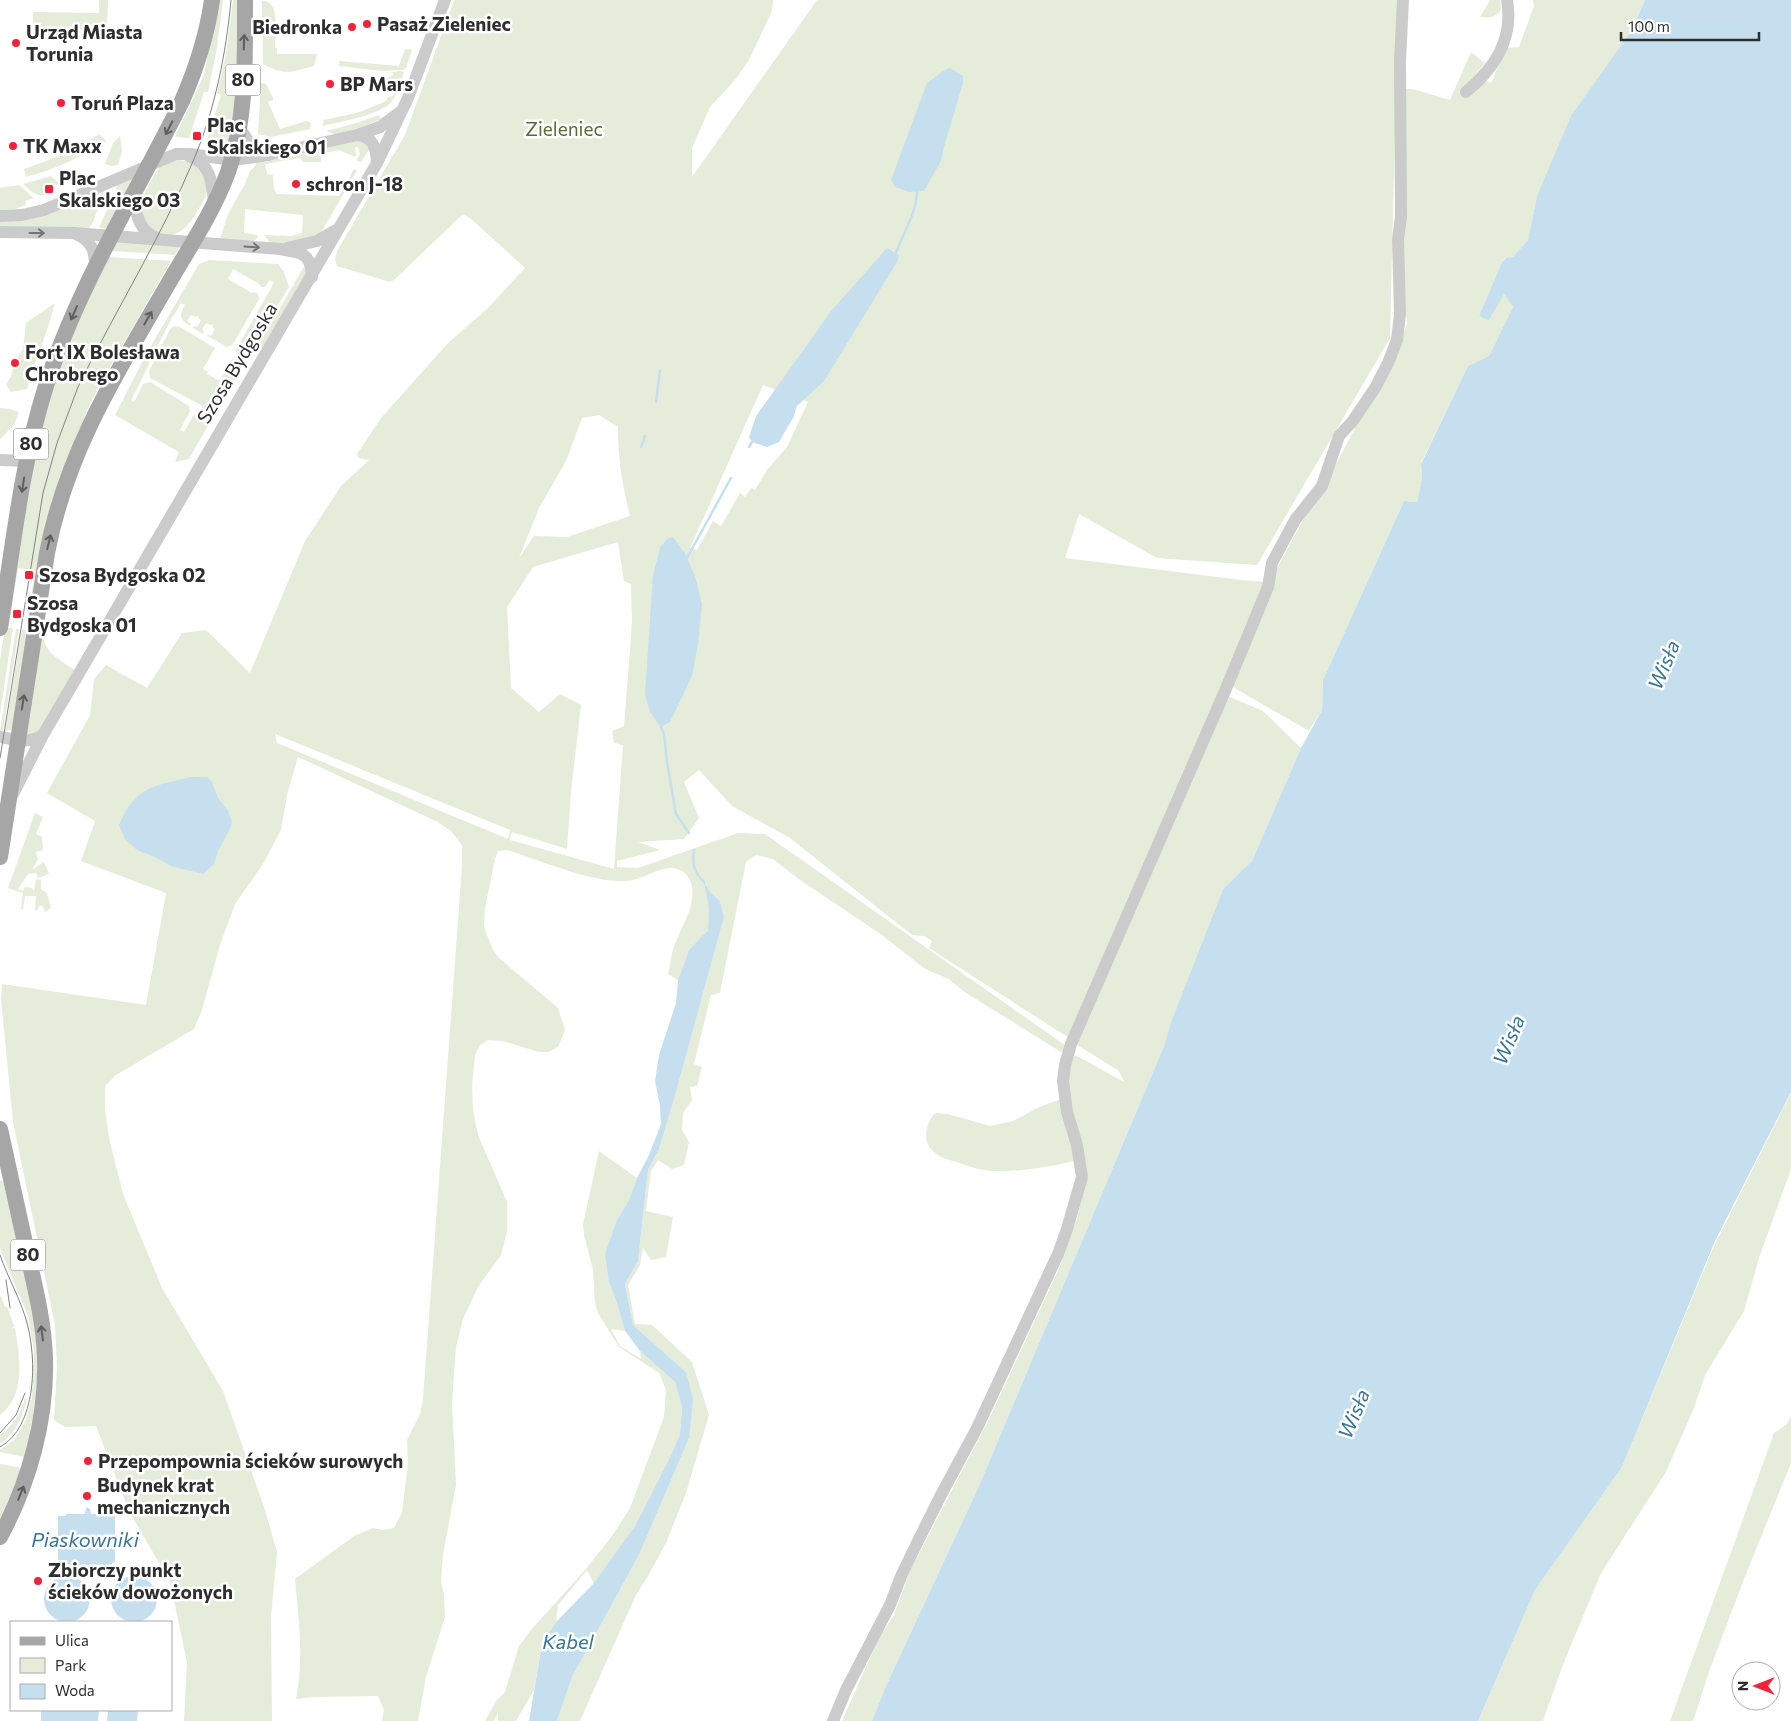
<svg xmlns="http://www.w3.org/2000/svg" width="1791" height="1721" font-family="Commissioner,sans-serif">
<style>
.green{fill:#e5ecda;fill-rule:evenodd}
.water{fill:#c5dfee}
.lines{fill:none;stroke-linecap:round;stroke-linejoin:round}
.stream{stroke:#c5dfee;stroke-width:2.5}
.minor{stroke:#cbcbcb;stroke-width:12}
.major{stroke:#a6a6a6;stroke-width:16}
.tram{stroke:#838383;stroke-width:1}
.oneway{stroke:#5e5e5e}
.oneway2{stroke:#757575}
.poi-dot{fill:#f22339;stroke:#fff;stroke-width:2}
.labels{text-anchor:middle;stroke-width:5;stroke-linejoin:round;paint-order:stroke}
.shield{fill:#fff;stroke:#6d6d6d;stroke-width:1}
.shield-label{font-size:18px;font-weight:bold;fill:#2e2e2e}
.poi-label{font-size:19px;font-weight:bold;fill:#2e2e2e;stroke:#fff;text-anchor:start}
.park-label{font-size:19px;fill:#526d38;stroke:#fff}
.street-label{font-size:19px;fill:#2e2e2e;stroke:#fff}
.water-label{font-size:20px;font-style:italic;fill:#367496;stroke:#fff}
</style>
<rect width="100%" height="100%" fill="#fff"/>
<path class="green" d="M99,0h9l-1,30 -74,-2v-16l66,1z
M218,0h5l-6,48 -9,44h-4l-15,46 -14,-1 29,-62z
M233,0h6v74l-10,70 -23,-1 15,-48 -4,-2 9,-38z
M454,0h319l-1,11 -23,49 -14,20 -25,27 -18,41v29l125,-177h581l-8,338 -133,227 -100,-7 -78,-44 -14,44 176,22 26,2 -198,456 -140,-90 3,-7 -8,-5 -12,-1 -122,-97 -58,-32 -33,-36 -15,12 15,36 -15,21 -46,3 22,8 -43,11v6l21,1 100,-35 27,1 301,212 3,11 8,-1 47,26 -5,-11 -45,-28 152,-344 4,-2 33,14 38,37 -49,113 -29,28 -52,133 -7,24 -185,440 -93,200 -14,35h-30l37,-83 15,-23 16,-44 81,-156 69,-149 17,-48 8,-33 -4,-26c-24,7 -62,13 -87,12 -11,0 -24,-4 -34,-8 -7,-2 -16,-4 -22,-8 -16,-10 -15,-28 -3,-42l13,1 42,12 23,-5 26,-14 25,-9 5,-41 -106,-66 -14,-12 -24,-10 -43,-34 -82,-55 -27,-21 -17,-4 -10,7 -26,131 -9,2 -17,69 8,3 -5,19 -7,1 2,13 -9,13 -1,17 7,12 -5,23 -12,4 -14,-9 -7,11 -5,40 27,6 -7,40 -15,3 -8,-12 -3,17 -12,20 7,39 17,1 40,37 17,53 -23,78 -20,50 -18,33 -12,19 -56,126h-23l15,-44 67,-122 50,-117 -3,-66 -53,-47 -8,-41 13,-23 10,-91 11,-21 16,-53 49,-179 -4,-16 -10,-9 -5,-8 4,25 -1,21 -19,20 -11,30 -10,-6c3,-10 3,-21 7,-30 7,-19 24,-43 15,-64 -4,-8 -9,-11 -18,-12 -16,0 -31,13 -48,13 -32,2 -85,-21 -117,-31l-9,1 -3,8 -10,49 -1,18 3,9 6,15 6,8 59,50 7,22 -7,17 -9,5h-10l-36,-11 -15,-1 -8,5 -5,10 -3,31 1,24 5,25 29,67v29l-6,24 -23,32 -15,32 -7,28 -4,56 4,82 -13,70 -2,26 3,14 1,22 -19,60 -8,44h-36l2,-11 -6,-14 -65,1 -17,2c8,-41 3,-78 -1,-120l59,-43 19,-8 10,2 11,-2 8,-15 6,-50 -1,-23 13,-26 3,-15 39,-533v-21l-10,-13 -14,-10 -140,-65 -11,38 -6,35 -18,34 -28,40 -15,41 -18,65 -8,19 -78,46 -11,11v24l4,28 14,56 39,94 61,103 42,119 12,42 -6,64 1,105h-88l3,-59 -17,-80 -41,-71 -33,-85 -31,1 -11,-7 3,-54 -2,-41 -42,-203 -12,-123 1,-15 144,21 20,-112 -85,-32 14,-40 -48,-28 43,-78 4,-36 12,-14 41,23 35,-55 24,-3 44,43 55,-132 37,-56 27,-25 -11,-2 -1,-4 24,-36 67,-75 39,-34 38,-41 -55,-50 -7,-4 -69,66 -4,2 -53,-16 -2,-6 2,-9 68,-116zM763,385l45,17 -21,45 -20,23 -12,20 -4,-2 -6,9 -5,-4 -19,33 -8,-5 -16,29 -7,-2zM599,415l19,12c0,33 4,57 12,89l-63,21 -33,-1 -15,22 20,-50 27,-47 16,-43zM618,542l6,39 7,3 1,39 -8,103 -12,5 2,12 9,2 -9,124 -104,-29 2,-8 55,17 4,-57 10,-87 -21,-11 -21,18 -28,-24 -4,-81 26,-40zM275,734l235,96 -2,9 -231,-96z
M1490,0h10l1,10c-7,8 -11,8 -21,7z
M1533,0h112l-13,30 -95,166 -9,44 -15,17 -9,2 -2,3 -23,54 10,3 15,-26 9,14 -24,49 -21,10 -47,97 1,15 -5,24 -13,-1 -81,179 -1,30 -13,21 -78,-45 42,-110 40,-75 9,-11 79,-148 6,-19 -3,-34v-200h9l37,11 21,-48 14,11 -10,12 16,8 15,-35 13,-1 15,-41z
M262,1c19,-1 13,33 13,47h2v6h40l-3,12c-23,6 -29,10 -51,-2z
M405,49l7,1 -6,18 -3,2 -21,1 -43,-5v-5l60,5z
M400,71l4,1c-3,9 -6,21 -12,29 -10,14 -53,21 -70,25l2,-6 36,-8 26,-11 2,-4 6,-1 -2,-7 -4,1 -3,-11 8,-4v-3l-8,2z
M261,83l5,1 7,14v2l-5,2 12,27 26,-8 5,2 -1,6 -39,8 -13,-3z
M379,115l2,4 -16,7 -29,9 -10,-4 27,-7z
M100,134l6,7c-25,16 -52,29 -80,36l-2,-8 41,-15z
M120,136l2,15 -4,14 -6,1 -7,-2 8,-21z
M361,139l8,8v3l-8,12 -5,-2 4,-6 -2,-7h-3l1,8 -1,2 -16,-7 -18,4v8h-18l-3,-4 -35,6 2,10 6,1 1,14 3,5 62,2 15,-27 3,2 -37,63 -35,10 -15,-1 -6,-8 28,1 10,-3 1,-18 -58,-6 -1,24 14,2 -1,3 -5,4 -32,-3 8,-25 17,-30 5,-13 6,-6v-2l9,-1z
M177,160c17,0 32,12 30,31 -1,8 -7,15 -10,21 -11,20 -29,33 -49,13 -16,-17 1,-40 10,-56l4,-4z
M51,176l9,8 -17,5 1,6c-9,2 -15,-6 -21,-11z
M135,177l-27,52 -9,-1 19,-44z
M19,185l15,13 -9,3 1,4 -11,4 -15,1v-22z
M105,189l-12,33 -4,6 -89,-2v-4c39,-9 69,-14 105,-33z
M116,241l64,5 -5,9 -64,-4z
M108,257l63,4 -72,125 -12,24 -26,71 -31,144 -3,-1 8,-53 -17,-3 -8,51h-2l22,-148 32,-115z
M209,260l69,4 6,8 5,15 -39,65c-5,2 -11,3 -15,-1l39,-68 -4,-3 -5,7h-4l-3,-4 -25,-14 -5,10 24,14 2,-1 4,2 1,5 -26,45 -6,3 -20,-11 1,-2 3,2 4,-7 -3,-2 2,-3 -3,1 -5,-2 -4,7 2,1 -1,3 -10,-6 1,-2 3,1 4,-7 -3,-2 1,-3 -3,2 -5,-2 -4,6 4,3 -1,2c-11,-7 -11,-10 -5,-21l-4,-2 -13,22 -37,76 3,1 9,-18 7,-2 39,24 1,5 -10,19 4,2 9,-16 8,-3 2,-3 -2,-5 -51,-27 -1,-7 21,-42 4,-3 6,1 35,21 -12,21 5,3 -1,2 13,7 13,-23 10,7 -54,94 -14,3 4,-10 -64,-37 33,-64 51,-87z
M306,263l1,9 -46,78 -6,1z
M55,303c-7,29 -20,57 -28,86l-16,3 -5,-7 5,-9 5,-17 7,-10 3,-26z
M0,408l10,1 9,3 -5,13 -14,14z
M5,628h8l-13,86v-54z
M16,629h3l-16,102h-3z
M22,629l7,2 -16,97 -8,4z
M39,632l4,1c-1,18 19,29 32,37l-39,66 -10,1z
M35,813l8,4 -7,17 6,3 1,13 -7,2 2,7 -6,11 12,-8 5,12 -11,4 -2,-5 -8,1 -10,15 5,2 2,-4 7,1 2,3 2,-12 5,1v9l6,4 4,15 -6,4 -2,-6h-4l-2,5 -2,-1 1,-14h-11l-2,13h-2l2,-16 -15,-5z
M1791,1093v76l-32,89 -15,53 -39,64 -11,33 -28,64 -65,101 -39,94 -19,54h-65l57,-131 87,-123 91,-219z
M599,1151l38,27 -8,22 -12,20 -8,62 8,21 8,28 -14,-2 9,17 21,13 -1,-8 35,31 7,25 -2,27 -9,21 -36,71 -41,58 -7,-14 -29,35 -2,17 -14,22 -8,46 -18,31h-18v-8l-4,8h-9l11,-20 9,-9 14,-46 11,-15 55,-61 27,-34 18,-28 34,-91 2,-27 -7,-17 -40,-26 -21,-34 -3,-10 -2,-33 -9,-35 -1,-11z
M0,1180l3,1 30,131 5,49 -1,25 -4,29 -8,42 -25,-5v-2l14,-10 12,-20 6,-23 2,-46 -6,-35 -28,-67z
M0,1294l5,13 2,-1 7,20 -2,3 3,-1c5,28 11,68 -15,87z
M25,1398l2,1c-5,19 -10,33 -27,45v-9c13,-9 21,-22 25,-37z
M1791,1416v47l-47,116 -34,90 -17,52h-23l104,-288 13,-9z
M0,1464l23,4 -23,57z"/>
<path class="water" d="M1645,0h146v1092l-76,149 -93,226 -87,123 -57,131h-606l14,-35 93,-200 185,-440 7,-24 52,-133 29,-28 49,-113 21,-38 1,-30 81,-179 13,1 5,-24 -1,-14 47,-98 21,-10 24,-49 -9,-13 -15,26 -10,-4 23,-54 4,-4 7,-1 15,-17 9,-44 34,-80 61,-86z
M950,68l13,8v7l-18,60 -4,18 -17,30 -15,1 -14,-5 -4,-7 36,-97 16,-12z
M887,248l12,7 -2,7 -73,119 -27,25 -4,12 -14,24 -12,5 -15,-5 -3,-5 7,-21 76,-106z
M673,537l13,18 9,21 7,28 -4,40 -6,32 -22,46 -9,5 -11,-15 -5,-18 8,-119 7,-27 7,-9z
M191,777h16l5,5 6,16 10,13 4,11 -3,9 -11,20 -4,13 -11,10 -32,-8 -14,-8 -20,-8 -12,-11 -6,-14c18,-40 33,-38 72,-48z
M704,882l6,10 10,9 4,16 -49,179 -16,53 -11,21 -10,91 -13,23 8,41 53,47 7,27 -4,39 -50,117 -67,122 -15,44h-28l13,-77 14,-22 38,-39 41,-57 36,-71 9,-21 2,-27 -7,-25 -35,-31 -15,-20 -8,-28 -8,-21 -4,-28 12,-34 12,-20 8,-22 12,-23 12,-31 -1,-18 -5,-25 4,-26 17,-52 2,-23 11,-30 19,-20 1,-21z
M86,1507l4,2 1,5h17l1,2h6v46l-3,1v3h-9l-1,9h3l-3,5 -4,-1 -2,-3 3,-2 -2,-8h-35v-3h-4v-47h7l2,-2h18z
M111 1599a23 23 0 1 1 46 0a23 23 0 1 1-46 0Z
M44 1599a23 23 0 1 1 46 0a23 23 0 1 1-46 0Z
M41,1710h58l-1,11h-57z
M108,1710h30l-1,11h-30z"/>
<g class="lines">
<path class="stream" d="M896,253c7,-20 21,-41 21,-62
M656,402l4,-31
M641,447l4,-11
M749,447l3,-5
M687,558l44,-80
M661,727l3,7 3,28 9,52 13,19
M694,850c-2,14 0,22 10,32"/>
<path class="minor" d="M1466,92c29,-24 48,-53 41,-92
M239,127l12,18 18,10
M357,135c17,2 19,13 20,28
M189,156c22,8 23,26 25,47
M133,195c3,18 5,36 24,43
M0,216l22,-1 22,-5 132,-56h14l42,6 31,-4 94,-21 23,-8 20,-15
M0,232l74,1 206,16c21,4 31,3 32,28
M76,234c16,7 19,17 19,33
M287,248l30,-7 21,-12
M0,460l27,1
M0,737c16,3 29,7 43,-2
M13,794l30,-59 334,-572 31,-65 37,-98
M833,1721l13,-31 44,-85 12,-31 16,-33 23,-46 36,-67 81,-174 9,-25 15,-52 -5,-32 -10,-33 -4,-31 2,-16 6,-21 154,-353 43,-104 4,-24 23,-43 27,-34 17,-50 13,-14 23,-34 13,-25 9,-23 3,-26 -2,-75 3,-22 -1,-156 3,-61"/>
<path class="major" d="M0,628c13,-80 21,-162 45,-239 32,-102 90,-193 137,-288 14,-32 25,-66 30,-101
M0,857l47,-304c20,-104 72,-184 124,-274 20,-34 43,-69 57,-107 19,-54 17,-115 17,-172
M0,1129c9,41 18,82 27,123 8,35 17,70 18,106 2,61 -16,125 -45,179"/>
<path class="tram" d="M0,758l43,-265 14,-50 21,-56c37,-76 83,-149 116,-228 21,-50 32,-105 37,-159
M0,1255c8,23 21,45 27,68 10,36 10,104 -27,124
M6,1280l4,28
M0,1433l16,-18 9,-22"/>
</g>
<defs><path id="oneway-shaft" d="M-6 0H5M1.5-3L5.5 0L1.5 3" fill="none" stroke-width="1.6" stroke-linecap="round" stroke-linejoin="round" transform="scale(1.25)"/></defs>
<g class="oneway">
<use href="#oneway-shaft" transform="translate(244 42) rotate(-89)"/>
<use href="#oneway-shaft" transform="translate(169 128) rotate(117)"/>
<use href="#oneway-shaft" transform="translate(74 313) rotate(114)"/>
<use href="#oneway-shaft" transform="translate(148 318) rotate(-60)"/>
<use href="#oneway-shaft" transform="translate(23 485) rotate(99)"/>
<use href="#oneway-shaft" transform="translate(49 542) rotate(-76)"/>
<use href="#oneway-shaft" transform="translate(23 702) rotate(-81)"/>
<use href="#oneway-shaft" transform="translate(42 1333) rotate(-97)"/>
<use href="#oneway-shaft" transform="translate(21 1493) rotate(-68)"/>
</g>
<g class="oneway2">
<use href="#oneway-shaft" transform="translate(37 233)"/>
<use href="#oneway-shaft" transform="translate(252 247) rotate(4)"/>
</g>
<g class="poi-dot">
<circle cx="367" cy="24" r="5"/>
<circle cx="352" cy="27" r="5"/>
<circle cx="16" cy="43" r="5"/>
<circle cx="330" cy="84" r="5"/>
<circle cx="61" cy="103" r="5"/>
<rect x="192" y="131" width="10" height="10" rx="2.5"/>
<circle cx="13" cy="146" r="5"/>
<circle cx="296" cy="184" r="5"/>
<rect x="44" y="184" width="10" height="10" rx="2.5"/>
<circle cx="15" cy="363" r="5"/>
<rect x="24" y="570" width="10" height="10" rx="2.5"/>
<rect x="12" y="609" width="10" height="10" rx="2.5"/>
<circle cx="88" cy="1461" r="5"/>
<circle cx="87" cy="1496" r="5"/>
<circle cx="38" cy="1581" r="5"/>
</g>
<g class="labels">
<g class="shield">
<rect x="225.5" y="64.5" width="35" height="31" rx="4"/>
<rect x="13.5" y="428.5" width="35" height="31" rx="4"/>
<rect x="10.5" y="1239.5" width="35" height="31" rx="4"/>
</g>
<g class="shield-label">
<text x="243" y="86">80</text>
<text x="31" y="450">80</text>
<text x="28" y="1261">80</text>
</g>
<g class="poi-label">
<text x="377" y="31">Pasaż Zieleniec</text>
<text x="342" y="34" text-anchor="end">Biedronka</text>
<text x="26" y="39">Urząd Miasta<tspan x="26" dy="22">Torunia</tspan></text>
<text x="340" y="91">BP Mars</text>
<text x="71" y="110">Toruń Plaza</text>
<text x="207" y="132">Plac<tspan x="207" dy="22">Skalskiego 01</tspan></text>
<text x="23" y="153">TK Maxx</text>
<text x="59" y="185">Plac<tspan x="59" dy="22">Skalskiego 03</tspan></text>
<text x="306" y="191">schron J-18</text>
<text x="25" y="359">Fort IX Bolesława<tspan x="25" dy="22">Chrobrego</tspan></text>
<text x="39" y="582">Szosa Bydgoska 02</text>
<text x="27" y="610">Szosa<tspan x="27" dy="22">Bydgoska 01</tspan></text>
<text x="98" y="1468">Przepompownia ścieków surowych</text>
<text x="97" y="1492">Budynek krat<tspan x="97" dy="22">mechanicznych</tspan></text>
<text x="48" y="1577">Zbiorczy punkt<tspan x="48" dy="22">ścieków dowożonych</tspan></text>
</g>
<g class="park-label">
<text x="564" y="136">Zieleniec</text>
</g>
<g class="street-label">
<text transform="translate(237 363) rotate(-59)" y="7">Szosa Bydgoska</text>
</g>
<g class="water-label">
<text transform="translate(1664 665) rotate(-67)" y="7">Wisła</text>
<text transform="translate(1509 1040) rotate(-67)" y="7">Wisła</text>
<text transform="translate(1354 1414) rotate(-67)" y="7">Wisła</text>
<text x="85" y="1547">Piaskowniki</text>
<text x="568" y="1649">Kabel</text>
</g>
</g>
<rect x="10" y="1621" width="162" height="90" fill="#ffffff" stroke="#ababab"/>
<rect x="20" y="1637" width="25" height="8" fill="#a6a6a6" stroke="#ababab"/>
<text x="55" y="1646" font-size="15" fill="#2e2e2e">Ulica</text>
<rect x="20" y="1658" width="25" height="15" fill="#e5ecda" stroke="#ababab"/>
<text x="55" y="1671" font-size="15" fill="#2e2e2e">Park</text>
<rect x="20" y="1684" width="25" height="15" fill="#c5dfee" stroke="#ababab"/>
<text x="55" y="1696" font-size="15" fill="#2e2e2e">Woda</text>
<g transform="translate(1756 1686) rotate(270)"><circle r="24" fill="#ffffff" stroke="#ababab"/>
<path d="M0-4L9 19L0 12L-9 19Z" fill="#f22339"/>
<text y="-8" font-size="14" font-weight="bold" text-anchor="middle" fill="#2e2e2e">N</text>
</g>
<path d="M1621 32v8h138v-8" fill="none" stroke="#2e2e2e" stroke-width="2.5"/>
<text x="1628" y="32" font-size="15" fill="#2e2e2e" stroke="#ffffff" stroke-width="4" paint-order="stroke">100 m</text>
</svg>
